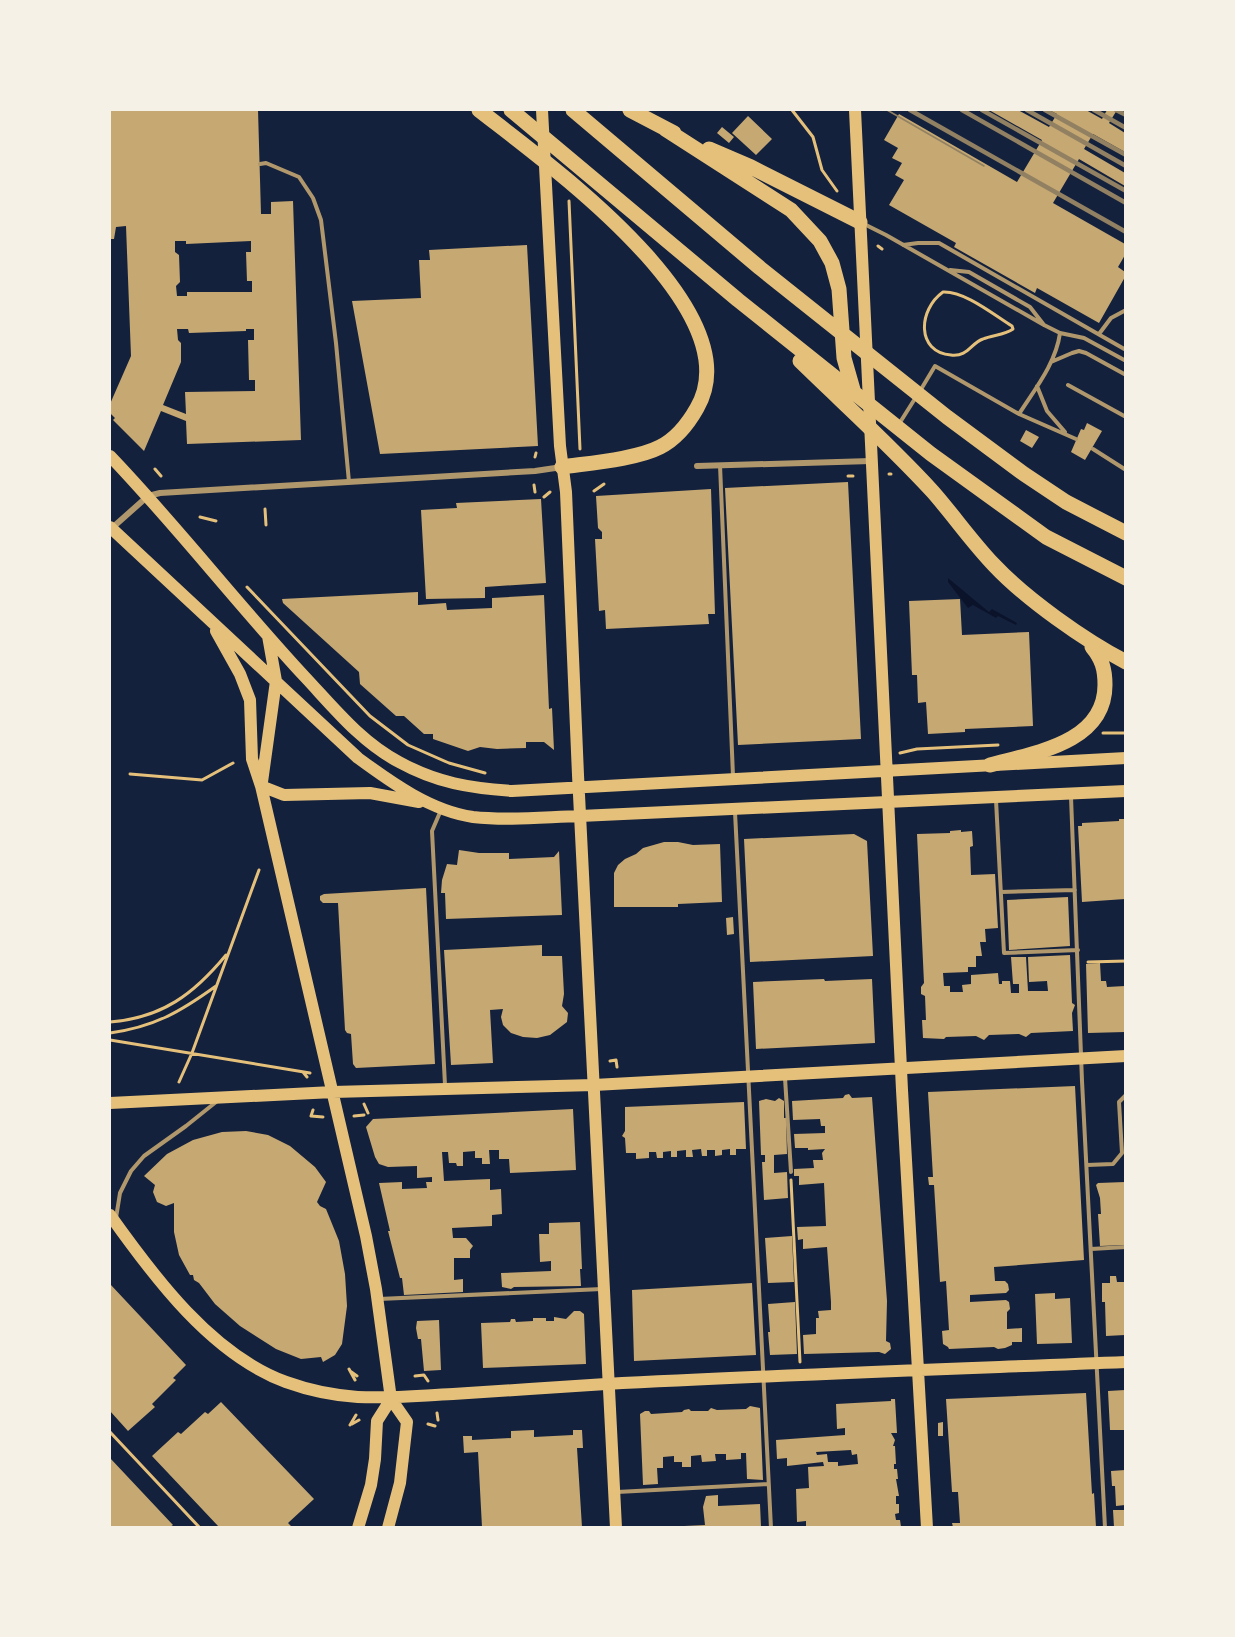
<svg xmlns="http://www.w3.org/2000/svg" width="1235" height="1637" font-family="Figtree,sans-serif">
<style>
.water{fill:#0b132b}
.building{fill:#c6a872;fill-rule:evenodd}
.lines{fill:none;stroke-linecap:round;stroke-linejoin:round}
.path{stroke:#e5c07b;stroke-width:3}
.service{stroke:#b1986c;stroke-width:4}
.minor{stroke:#b1986c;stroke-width:6}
.secondary{stroke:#e5c07b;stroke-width:12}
.motorway{stroke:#e5c07b;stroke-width:15}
.tram{stroke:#918062;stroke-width:1.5}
.rail{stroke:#918062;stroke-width:4.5}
</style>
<rect width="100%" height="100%" fill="#14213d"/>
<path class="water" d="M948,578l41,34 3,-3 25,14 -1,2 -18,-9 -2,2 -23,-13 -5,3 -20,-26z"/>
<path class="building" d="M110,110h148l3,104h10v-12l22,-1 8,239 -114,4 -1,-23 -25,-10 -17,40 -31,-31 2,-2 -5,-5v-9l21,-48 -5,-130 -10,1 -2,12h-4zM175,241h11v3l65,-3v11h-5l1,29h5v11h-65v4h-10l-1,-10 4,-4 -1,-27 -4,-3zM177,329h11l1,4 57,-2v-2h8v11h-6l1,40h6v11l-70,1 1,22 -23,-9 18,-43v-19l-3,-3z
M989,110h29l31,17 8,-13 -8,-4h37l16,9 5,-9h10l-8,13 16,10v19l-32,-18 -9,15 41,24v13l-46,-27 -26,44 72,41v11l-7,12 7,5v5l-26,46 -62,-35 -2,5 -81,-46 2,-4 -67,-38 15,-25 -9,-5 7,-12 -10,-5 6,-10 -14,-8 15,-26 118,68 25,-42z
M748,116l24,23 -16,16 -24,-22z
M722,127l12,10 -5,6 -12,-10z
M527,245l11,201 -158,8 -28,-153 69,-3 -2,-38h11l-1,-10z
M1087,423l15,8 -17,29 -14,-8 10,-23 3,1z
M1026,430l13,7 -7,11 -12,-7z
M848,482l13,257 -123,6 -13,-257z
M711,489l4,125h-7l1,10 -103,5 -1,-19 -6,1 -4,-72h7v-7l-4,-4 -2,-32z
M541,499l5,84 -61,4v11l-59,1 -5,-89 36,-2 -1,-5z
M418,592v13l28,-2 1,7 45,-2v-10l52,-3 5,114 3,-1 2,42 -10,-8h-18v6l-29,1 -17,-2 -12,4 -35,-12v-5h-9l-20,-18h-8l-36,-32 -1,-12 -76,-69 -1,-4z
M960,599l2,36 67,-3 4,94 -68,3v3l-37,2 -2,-32 -8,1 -1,-28h-5l-3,-74z
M1119,819h6v80l-43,3 -4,-76h4v-3l37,-2z
M961,830v2l11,-1 1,15 -3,1 1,28 24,-1 3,54 -13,1 1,13h-6l2,14h-6v11h-8v5l-25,1 1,13h6v6h13l-1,-7 9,-1v-9l27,-2 1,11h3v-3h8l1,12h8v-9h-6l-2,-27h15l2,34h20l-1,-10 -18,1 -1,-25 42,-2 2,48 3,2 -3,8 1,18 -42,2 -5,4 -7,-3 -30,1 -5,5 -8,-4 -30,1 -2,2 -21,-1 -1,-18h4l-1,-24 -4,-2v-7l3,-4 -7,-149 33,-1v-2z
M854,834l13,7 6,115 -123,6 -6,-123z
M664,842h14l15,3 27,-1 2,58 -44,2v3h-64v-34l4,-8 7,-6 11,-5 7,-6z
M459,850l20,3h30v6l45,-2 5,-6 3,64 -116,4 -1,-26h-4l1,-13 5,-16 10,1z
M426,888l9,176 -79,4 -3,-4 -2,-30 -4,-1 -2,-3 -7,-127h-15l-3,-3v-4l4,-2z
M1068,897l2,49 -61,4 -2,-50z
M733,917l1,17 -7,1 -1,-17z
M542,945v11h20l2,38 -2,12 6,7 -1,9 -17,13 -13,3 -14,-1 -12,-4 -8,-8 -2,-8 2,-8 -13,1 3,53 -42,2 -7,-115z
M1100,963l1,18h5l1,6 18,-1v46l-37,1 -2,-69z
M824,979l1,2 47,-2 3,64 -119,6 -3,-67z
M1075,1086l9,174 -90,7 1,14h10l3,3 1,6 -3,3 -36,2v7l36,-2 3,2 1,7 -3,3v17l15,-1v14h-10v3l-7,3 -7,1 -4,-2 -45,2 -1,-2 -5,-3 -1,-13 7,-1 -3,-49 -6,1 -6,-97h-5l-1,-8h5l-5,-85z
M849,1094l3,4 20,-1 15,204 -1,40 4,2 1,6 -6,5 -6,-2 -75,2 -1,-19 13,-1v-16h3l-1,-7 13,-1v-8l-4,-55 -24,2v-10l-5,1 -1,-13 29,-1 -2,-43 -25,2v-9h-5v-7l20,-1 -1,-8h10l-1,-7 3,-4 -17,1v-2h-13l-1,-14 31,-1v-7h-4l-1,-7 -27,1 -1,-19 51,-3 2,-3z
M779,1098l5,3v17h2l1,36 -13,1v18l13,-1 1,26 -24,2 -2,-38h3v-7h-4l-2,-54 7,-2 9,2z
M744,1102l2,47h-10v6h-6v-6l-8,1v5l-7,1v-6h-8v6h-5l-1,-7 -9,1 1,7h-7v-7l-9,1v6h-6v-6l-8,1v6h-6l-1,-6h-7v6l-13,1v-6h-10l-1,-15 -3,-2 3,-5v-24z
M573,1109l3,61 -66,3 -1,-14h-10v-9h-10l1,14h-8v-6h-7v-7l-12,1v14h-6l-1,-3h-7l-1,-11h-6l2,29 46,-2v11l11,-1 1,25 -10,1v11l-40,2 1,10h13l7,8 -3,4v8h-16v22l9,-1v13l-59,3 -2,-17h-2l-12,-47h2l-11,-48 23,-1v7l25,-1 -1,-6h6v-5l-15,1v-12l-29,1 -9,-3 -4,-7 -9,-30 7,-8z
M246,1131l22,4 22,11 25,21 11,15 -9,20 3,4 6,3 13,32 6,33 2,32 -5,38 -7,11 -12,7 -2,-5 -20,2 -25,-10 -36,-23 -25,-22 -16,-21 -5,-3 -1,-5h-3l-11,-20 -5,-23v-29l-8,3 -9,-4 -4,-10 2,-7 -11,-9 23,-22 26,-14 29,-8z
M1125,1182v63l-25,1 -2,-32h3l-1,-16 -4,-13 2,-2z
M580,1222l2,47h-2l1,17 -67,1 -3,2 -9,-2 -1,-14 50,-2v-10l-11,1 -1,-28h10v-11z
M792,1236l2,46 -26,1 -3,-45z
M1110,1276h6l1,6h8v53l-19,1 -1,-34h-3v-19h8z
M752,1283l4,72 -122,6 -2,-71z
M110,1284l76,81 -13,13 3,2 -24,24 3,3 -27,24 -18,-20z
M1055,1293v6l15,-1 2,45 -35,1 -2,-50z
M795,1302l2,52 -27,1 -2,-23h2l-2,-28z
M574,1311h6l4,3 2,50 -103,4 -2,-45 29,-1 1,-3h4l1,3 17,-1v-3h13v3h8v-4l12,2z
M439,1320l2,50 -17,1 -3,-32h-3l-2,-11 1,-7z
M1125,1390v40h-15l-2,-39z
M1086,1393l6,101 2,-1 2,34h-143l-1,-4h8l-2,-31h-6l-6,-93z
M891,1399h4l2,34h-6l4,7 -2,6h2l1,18h-2v5h3l1,10h-2l3,17h-3v8h3v9l-4,1 1,6h4l1,7h-95v-6l-9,1 -1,-33 13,-1 -1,-21 16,-1 -1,-4 -36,4v-8l-10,1 -1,-19 69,-5v-7l-8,1 -1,-25 55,-3zM851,1450l1,5 5,-1 1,10 -20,2v-4h-10l-1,-8 -10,1 -1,-3z
M221,1402l93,97 -26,24 4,4h-73l-67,-71 26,-24 3,2 24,-22 3,2z
M750,1406l10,2 3,72 -16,-1 -1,-26h-5v6l-15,1v-6h-11l1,7 -14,1 -1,-7 -10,1v11h-9v-5h-8v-6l-11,1v11h-6l1,16 -15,1 -3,-71 5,-3h4l2,3 31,-2 2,-2 5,-1 2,2h17l3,-3 6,2 29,-1z
M943,1422v14h-5v-13z
M534,1430v7l39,-2v-5h9l1,18h-6l5,79h-100l-4,-75 -14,1 -1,-17h9v4l39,-2v-7z
M110,1458l63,67 -3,2h-60z
M1125,1470v35l-9,1 -1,-20h-3l-1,-15z
M718,1495v11l42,-2 1,23h-77v-1l21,-1 -2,-18 3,-11z
M1113,1510h12v17h-11z"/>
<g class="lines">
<path class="path" d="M792,110l21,27 9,33 15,21
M569,201l11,248
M878,246l4,3
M943,292c22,-1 51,23 69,34l1,3c-8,6 -21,6 -30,10 -12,4 -15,18 -32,16 -35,-3 -33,-45 -8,-63z
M535,457l1,-4
M155,469l6,7
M889,474h2
M848,476h5
M534,485l1,7
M594,491l10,-7
M544,497l6,-5
M265,509l1,16
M200,517l16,4
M247,587l123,129 38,29 41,18 36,10
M1103,733h23
M900,753l17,-4 81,-4
M130,774l72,6 31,-17
M1088,962l38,-1
M110,1022c52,-4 84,-28 116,-67
M110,1033c44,-6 70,-21 106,-47
M110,1040l200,33
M610,1061l6,-1 1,7
M303,1072l4,5
M179,1082l13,-29 67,-183
M364,1104l4,9
M313,1110l-2,6 12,1
M354,1116l10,-1
M791,1180l9,182
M349,1369l6,11
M350,1371l7,5
M415,1376l9,-1 4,6
M437,1413l1,7
M352,1424l7,-4
M428,1424l7,2
M350,1425l6,-10
M110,1432l90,96"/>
<path class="service" d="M260,164l6,-1 33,14 14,21 8,22 15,123 13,139
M864,224l22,11 158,90 16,8 24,5 42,23
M903,245l15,-2h21l187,107
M950,270l19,2 61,35 14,18
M1099,334l12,-16 15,-8
M1051,362l21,-9 7,-2 7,2 40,22
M1068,385l58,32
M1037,386l10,25 18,21
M920,391l15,-25 84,48 57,25
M1019,414c16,-25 37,-51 41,-81
M899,424l17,-27
M1093,449l33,21
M720,465l13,311
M1071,797l11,284 23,447
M996,800l8,153 74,-3
M441,810l-9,21 13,254
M735,812l36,716
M1001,892l74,-2
M785,1078l6,94
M1087,1165l26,-1 9,-11 -3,-51 7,-7
M116,1218l4,-25 11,-22 13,-15 42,-30 30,-24
M1091,1249l35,-2
M379,1299l223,-10
M617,1492l151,-8"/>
<path class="minor" d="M697,466l174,-5
M112,528l36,-32 12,-3 375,-22 27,-4"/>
<path class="secondary" d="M542,110l18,336 6,46 12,283 38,753
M855,110l47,980 25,438
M110,456c68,71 128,149 195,221 29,31 56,65 94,85 38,21 71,26 113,29l614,-33
M110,527l248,231c34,25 73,53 115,59 35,4 72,0 107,-1l546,-25
M216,631l24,43 10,26 2,59 9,27 105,450 10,53 15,110 16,23 -7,61 -12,45
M262,782l14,-101 -8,-45
M261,786l23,9 86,-2 49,9
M110,1103l223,-11 261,-7 532,-29
M110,1215c44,62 102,140 176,167 61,22 105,15 167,12 51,-3 102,-7 153,-10 173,-9 346,-15 520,-22
M358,1528l13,-43 4,-26 2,-38 14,-22"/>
<path class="motorway" d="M479,110c65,51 275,200 218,298 -9,16 -21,31 -37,39 -23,12 -70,16 -98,20
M511,110l227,190 193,154 115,83 80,41
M573,110l187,158 187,149 77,57 42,28 60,31
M630,110l44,23
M665,129l126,81 29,31 12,22 7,26 5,69 10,35
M709,149l42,18 109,55
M800,361c44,43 91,85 133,131 21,24 39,50 61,73 32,34 90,75 132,97
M990,765c44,-12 115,-22 115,-80 0,-16 -3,-26 -13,-38"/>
<path class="tram" d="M887,110l97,56"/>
<path class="rail" d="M910,110l216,122
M962,110l164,93
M982,110l144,81
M1027,110l99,56
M1045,110l81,45
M1094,110l32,18
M1116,110l10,5"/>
</g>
<rect width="1235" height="1637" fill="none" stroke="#f6f1e7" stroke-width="222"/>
</svg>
